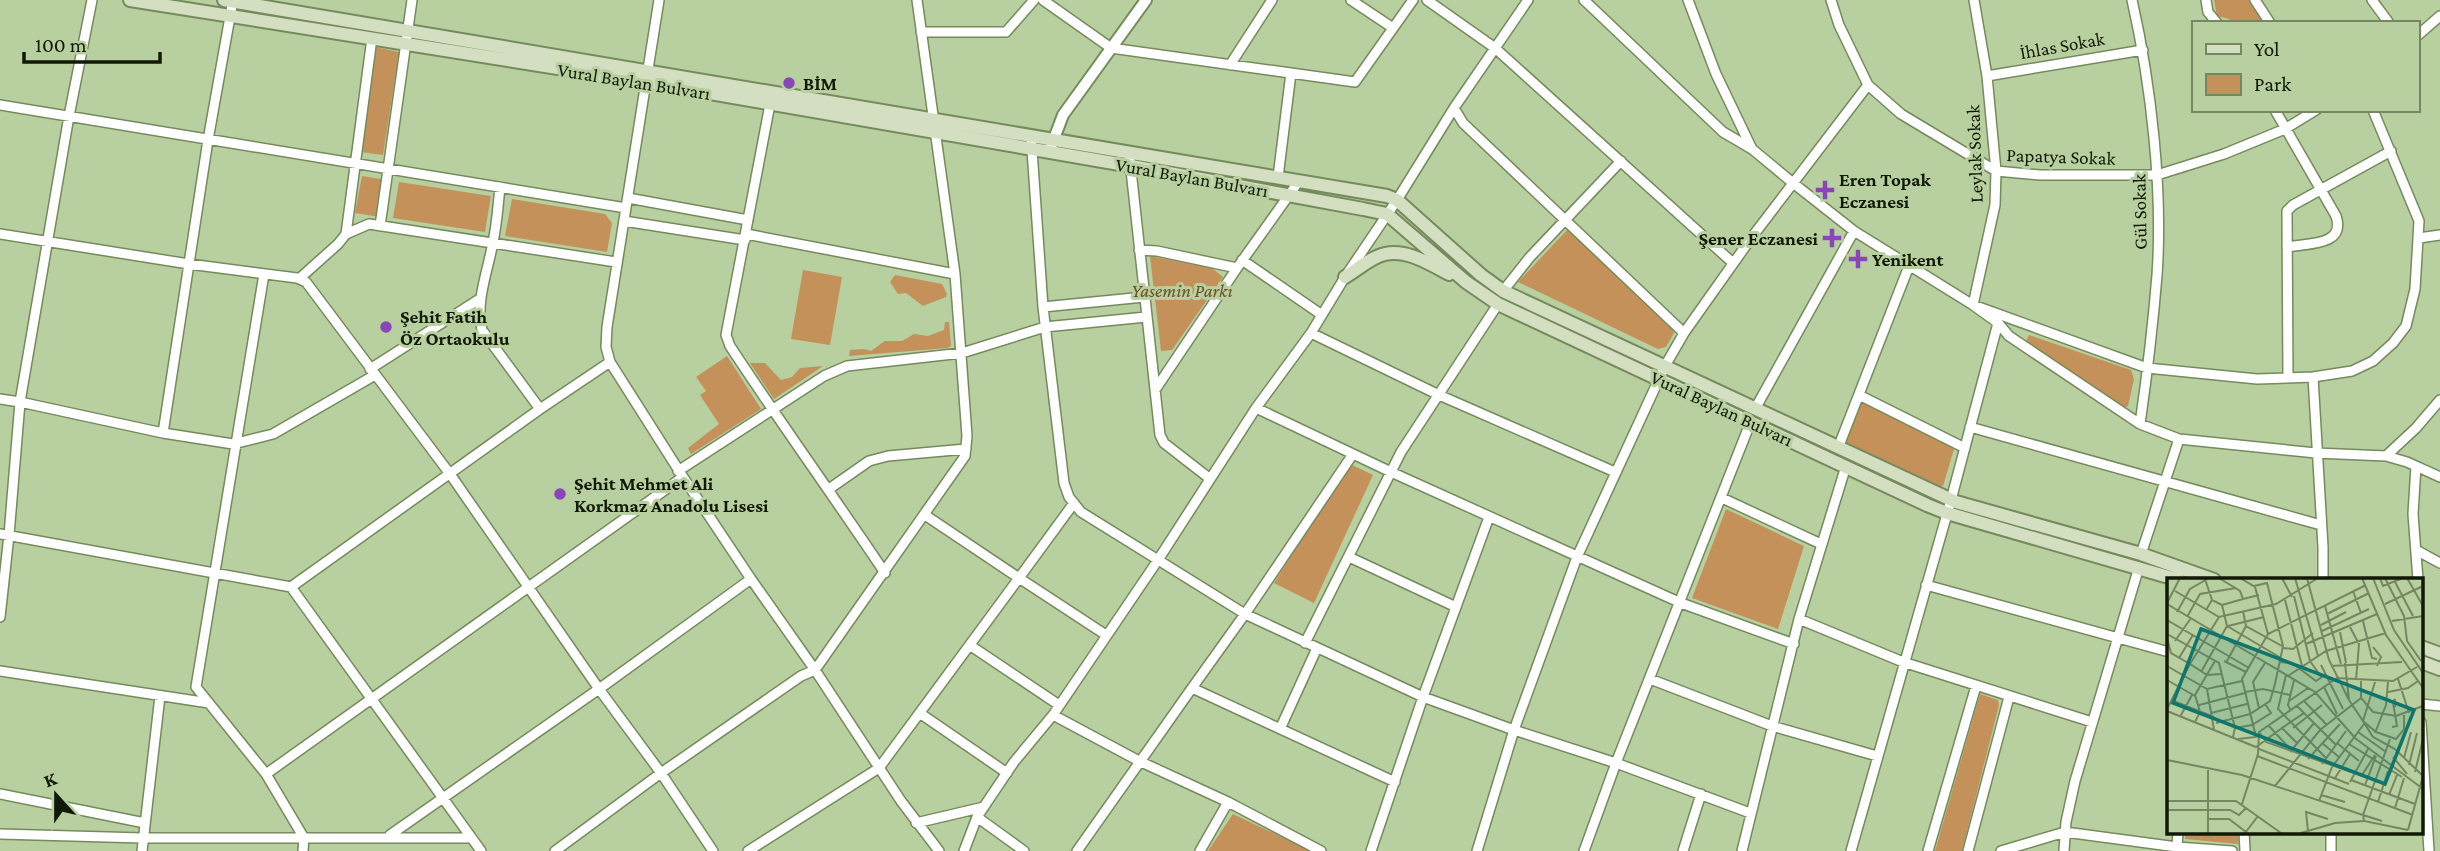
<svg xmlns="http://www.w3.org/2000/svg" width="2440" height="851" font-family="'Crimson Pro',serif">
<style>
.green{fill:#c39159}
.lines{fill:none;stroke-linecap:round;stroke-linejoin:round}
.minor-casing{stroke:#758a5d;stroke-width:12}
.tertiary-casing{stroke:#758a5d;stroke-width:14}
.secondary-casing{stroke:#758a5d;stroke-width:16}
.minor{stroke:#fff;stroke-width:9}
.tertiary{stroke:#fff;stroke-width:10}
.secondary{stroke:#d4dfc2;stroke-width:12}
.poi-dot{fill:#8945b9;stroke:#b8cf9f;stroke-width:2.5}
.labels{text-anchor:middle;stroke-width:6;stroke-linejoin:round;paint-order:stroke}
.street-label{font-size:19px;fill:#111907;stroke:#b8cf9f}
.poi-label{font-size:19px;font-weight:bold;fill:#111907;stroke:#b8cf9f;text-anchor:start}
.park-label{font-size:19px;font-style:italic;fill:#6e4d27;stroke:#b8cf9f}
.inset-road{fill:none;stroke:#758662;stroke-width:2}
.view{fill:#0f766e;fill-opacity:0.15;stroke:#0f766e;stroke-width:3.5}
.inset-edge{fill:none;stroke:#111907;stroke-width:3.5}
</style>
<rect width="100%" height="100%" fill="#b8cf9f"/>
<path class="green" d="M2214,0h36l14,23h-32l-3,-4 -12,-3z
M375,47l24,5 -16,103 -23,-3z
M362,176l24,4 -6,37 -25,-4z
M399,182l92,14 -6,36 -92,-14z
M512,199l93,15 7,9 -5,29 -102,-16z
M1568,229l104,98 2,6 -8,14 -8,2 -140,-67z
M1150,256l62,12 11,9 -51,73 -11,1z
M803,270l39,7 -12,68 -39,-6z
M895,275l47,9 5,10 -1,3 -23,9 -17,-13 -8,1 -8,-12z
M945,322h4l2,24 -4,2 -98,8 1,-6 14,-1 7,2 14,-10h17l12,-7 14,2 16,-6z
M2029,335l102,35 3,9 -6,27 -4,2 -98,-67z
M727,356l34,53 -70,45 -3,-6 31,-24 -19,-29 6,-4 -10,-14z
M750,363h15l16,17 11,-3 8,-9 23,-2 -49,33z
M1861,402l92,43 1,4 -11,37 -2,1 -97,-44z
M1350,464l23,11 -59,128 -40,-20z
M1726,509l78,37 -26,83 -86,-31z
M1980,694l18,6 1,5 -37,146h-27z
M1233,814l78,37h-103z
M2186,832h52v12l-53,-5z"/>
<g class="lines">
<g class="minor-casing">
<path id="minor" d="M659,0l-52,327 -1,20 4,15 73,115 68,102 64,91 86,131 38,50
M1043,0l68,48 244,34 58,-82
M1351,0l42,28
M1427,0l68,48 238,215
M1584,0l139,132 29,17
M1688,0l28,74 36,75 41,34 61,48 119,74 174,63 110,11 56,-2 39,-6 21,-10 20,-18 13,-17 9,-37 4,-68 -46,-111
M1831,0l8,25 29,60 33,29 95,57 44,4h117l67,-21 61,-25 31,-19
M1974,0l13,76 9,95 -1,34 -22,100 25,18 11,13 131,88 39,15 137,14 70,3 21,6 33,15
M2132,0c19,84 31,189 25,275 -4,50 -10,100 -17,149
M2206,0l2,12 9,11
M2255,0l15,23
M2372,0l17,23
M921,32h85l28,-32
M2417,36l23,-20
M1230,65l42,-65
M1987,76l156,-26
M771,99l-45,236 4,11c50,76 104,151 155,227
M0,105l626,103
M1454,108l9,15 221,210
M2275,110l61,106c10,30 -28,27 -49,31
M1031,136l12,171 21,176 5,14 12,15 164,102 178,83 91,33 102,33 134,50
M1129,152l31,283 4,8 45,35
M1278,177l13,-104
M500,187c-2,18 -3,37 -7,55 -5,29 -18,59 -11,88l58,79
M628,198l120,22
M624,221l121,19
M380,226l32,-226
M0,234l189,30 108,14 9,4 144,192 149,215 62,84 52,78
M346,234l23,-10 247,38
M746,234l209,40
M2419,238l21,-3
M1139,250l18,1 80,17
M1242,260l80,55
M264,274l-68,413 70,87 38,64 -1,13
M300,278l38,-34 8,-10 26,-196
M1503,291l27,-34 91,-96
M1043,307l101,-10
M1311,333l128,62 176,77
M370,369l111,-71
M2313,377l10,170v33
M2288,378l-1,-167 6,-6 98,-54
M1155,390l82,-122 62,-87
M1859,395l106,53
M0,399l20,3 49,-286 23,-116
M1256,408l135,64 290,131 113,41
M1755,409l99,-178
M1970,427l351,98
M163,433l45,-293 25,-140
M1838,448l71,-182
M1353,454l-108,160 -53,74 203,94
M2386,456l30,-28 24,-28
M2416,466l-3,48 5,66
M678,471l146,-95 23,-10 115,-13 83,-26 101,-10
M829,489l40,-28 19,-5 78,-7
M1722,498l99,46
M1074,503l-55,75 87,57
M0,534l291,53 249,-178 70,-47
M2416,550l24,13
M2141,554l38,-115
M1349,557l107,50
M1926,585l243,67
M291,587l190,264
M0,617l9,-82 11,-133 143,31 70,11 40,-10 102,-59
M1799,619l104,43 189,60
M1305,643l96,-191 97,-148
M971,646l88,59
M0,671l209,32
M1650,679l122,47 105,30
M2421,704l19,2
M921,714l86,59
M1053,715l86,46 89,41 93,49
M2421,722l8,129
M1280,729l37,-81
M266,774l417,-297
M0,794l145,29
M977,817l47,34
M916,823l68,-16
M2244,832l1,19
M2331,832v19
M0,834l143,4h328
M390,835l209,-146 152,-110
M2177,847l1,-15
M142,851l18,-155
M555,851l106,-78 140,-97 14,-6 150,-214 2,-20 -12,-162 -38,-274
M748,851l131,-83 140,-190 -94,-63
M964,851l13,-34 37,-55 39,-47 105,-155 98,-152 55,-75 34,-56 52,-77 57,-92 74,-108
M1077,851l115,-163
M1200,851l28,-49
M1371,851l52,-154 66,-180
M1477,851l37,-121 63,-173 88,-191 19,-33 68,-96 116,-152
M1584,851l32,-88 135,-342
M1683,851l18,-57
M1742,851l57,-232 47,-153
M1851,851l100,-351 47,-177
M1928,851l48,-165
M1968,851l41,-154
M2001,851l64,-19 112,15 55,4
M2064,851l2,-29 9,-41 64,-214"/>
</g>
<g class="tertiary-casing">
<path id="tertiary" d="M1049,152l14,-37 83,-115"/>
</g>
<g class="secondary-casing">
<path id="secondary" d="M130,0l516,82 485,84 232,43 24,5 79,68 32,22 429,201 20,8 232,67
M224,0l1163,196 10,4 84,75 22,16 453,211 185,52 73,26
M1345,277c12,-7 26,-20 40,-23 22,-5 45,10 64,20
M2421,647l19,7
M2421,662l19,7"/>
</g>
<use href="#minor" class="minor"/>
<use href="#tertiary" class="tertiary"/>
<use href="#secondary" class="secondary"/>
</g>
<g class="poi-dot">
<circle cx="789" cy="83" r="7"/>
<path d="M1821.5 179.5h7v7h7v7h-7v7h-7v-7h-7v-7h7z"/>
<path d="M1828.5 227.5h7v7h7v7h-7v7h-7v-7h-7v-7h7z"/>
<path d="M1854.5 248.5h7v7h7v7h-7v7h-7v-7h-7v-7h7z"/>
<circle cx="386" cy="327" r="7"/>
<circle cx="560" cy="494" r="7"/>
</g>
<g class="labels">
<g class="street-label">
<text transform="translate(2062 45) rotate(-10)" y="7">İhlas Sokak</text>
<text transform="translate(634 81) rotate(9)" y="7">Vural Baylan Bulvarı</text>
<text transform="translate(1974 154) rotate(-92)" y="7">Leylak Sokak</text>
<text transform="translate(2061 156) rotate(2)" y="7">Papatya Sokak</text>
<text transform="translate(1192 177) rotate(10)" y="7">Vural Baylan Bulvarı</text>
<text transform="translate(2139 212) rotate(-91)" y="7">Gül Sokak</text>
<text transform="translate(1722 408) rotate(25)" y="7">Vural Baylan Bulvarı</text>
</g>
<g class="poi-label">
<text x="803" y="90">BİM</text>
<text x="1839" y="186">Eren Topak<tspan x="1839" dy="22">Eczanesi</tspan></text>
<text x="1818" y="245" text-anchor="end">Şener Eczanesi</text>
<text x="1872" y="266">Yenikent</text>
<text x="400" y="323">Şehit Fatih<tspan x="400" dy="22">Öz Ortaokulu</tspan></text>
<text x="574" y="490">Şehit Mehmet Ali<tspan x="574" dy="22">Korkmaz Anadolu Lisesi</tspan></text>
</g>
<g class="park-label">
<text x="1182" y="297">Yasemin Parkı</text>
</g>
</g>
<g transform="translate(2167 578)">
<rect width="256" height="256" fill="#b8cf9f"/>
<path class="inset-road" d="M52,0l21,13 3,8 16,-4M73,0l15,9 13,47M115,0l10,19M128,0l23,78M140,0l22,82 20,40M195,0l24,57 37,53M206,0l21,52 29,43M213,0l3,8 20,-8M218,0l19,38 3,25 14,20M240,0l16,28M38,1l7,21M228,4l18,34M8,13l44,26 57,-13 42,-26M186,13l8,22M127,18l16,65 12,17M118,22l17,66M0,25l13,-25M0,26l148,88 40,46 68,51M218,26l38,-18M55,27l21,-6M158,28l16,58M76,33l3,15 36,20M10,34l13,-23 19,-11M160,36l42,-21M20,39l13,-23 36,-6M0,42l82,48M196,43l9,37 5,1M225,43l31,-5M154,47l25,-13M60,48l54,32M61,48l36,-9M183,49l9,17 -3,36M155,53l47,-22M173,54l6,31M0,56l52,29 16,65 -2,9M0,60l4,15 19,11 29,-47M8,63l16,-23M139,66l71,-30M206,69l8,10 -4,9M116,70l10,1 20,-16M12,80l14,-23M57,83l22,11M60,83l19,-35M113,84l12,1 24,18 9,-6M178,85l4,37 14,21 13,11 20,7 8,-10v-14M154,87l22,44M0,88l40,23 35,-8M164,88l71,-4M34,94l26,-46 -5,-21 -10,-5 -6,10M119,97l-8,34 48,49M121,98l38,-25 60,-18M231,101l11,34M0,102l28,16M194,103v17l12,14 23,4 27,-10M208,104l-12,39 10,16 22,12 28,27M157,109l13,27M40,111l7,41M78,114l18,-3 27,6M221,114l20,-4 10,-7M4,122l43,17M122,123l19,-13M137,123l22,23M32,127l46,-12M130,128l39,39M92,130l-6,-26 12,-19M0,131l23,-45 17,11 14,-1M0,133l89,36 26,-19M124,133l-3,-6 6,-25M44,135l36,-9M13,139l12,-22M28,144l5,-10 -5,-17 20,-34M49,145l34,-9 20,-13 5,-17 8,-38 -16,-63 -13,3M102,148l22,24M225,149l5,-1 -4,-23 2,-4v8M68,150l17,-3 19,-12 -6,-9M126,150l29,-23M92,154l7,10 102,36M191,154l28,20M208,155l11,-28 2,-23M71,161l18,-2 -14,-58 26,-45 98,-49M130,165l-15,-15 22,-15M155,165l17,14M170,165l22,18M182,166l53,33M92,171l90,35M123,174l24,-29M90,178l156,59M226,179l14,17M237,180l7,-26M141,181l32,-35M0,182l75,15 121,40 1,6 44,9M155,186l24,-33M242,187l8,-32M41,190v65M248,194l8,-33M195,197l13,-20M168,200l15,-24M184,202l64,24M183,204l18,-33M198,207l11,-29M108,208l45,-56 41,-32M154,217l24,7M222,217l8,-20M0,223h69l45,32M152,223l13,-34 32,-43M211,224l10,-31M75,226l16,-50 1,-22 78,-54 56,3 24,-14M228,230l9,-30M0,232h63l9,5 7,-7M41,241h21l17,13M215,243l-19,-6 27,-76M241,252l15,-54M141,253l-2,-19 22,7M78,255l13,-17M134,255l34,-10 29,-2"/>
<path class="view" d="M34,51l213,81 -29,74 -212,-81z"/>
<rect width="256" height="256" class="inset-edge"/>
</g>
<rect x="2192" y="21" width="228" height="91" fill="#b8cf9f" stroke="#758662" stroke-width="2"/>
<rect x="2206" y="44" width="35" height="10" fill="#d4dfc2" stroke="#758662" stroke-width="2"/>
<text x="2254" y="56" font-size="21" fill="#111907">Yol</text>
<rect x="2206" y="74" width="35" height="21" fill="#c39159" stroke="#758662" stroke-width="2"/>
<text x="2254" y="91" font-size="21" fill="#111907">Park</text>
<g transform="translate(56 795) rotate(339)" stroke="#b8cf9f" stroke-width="5" paint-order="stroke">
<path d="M0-5L12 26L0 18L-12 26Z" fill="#111907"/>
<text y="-10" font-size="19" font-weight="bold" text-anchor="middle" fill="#111907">K</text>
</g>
<path d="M24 52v10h136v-10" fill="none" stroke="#111907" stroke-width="3.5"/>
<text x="35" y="52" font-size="21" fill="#111907" stroke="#b8cf9f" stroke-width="5" paint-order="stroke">100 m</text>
</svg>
